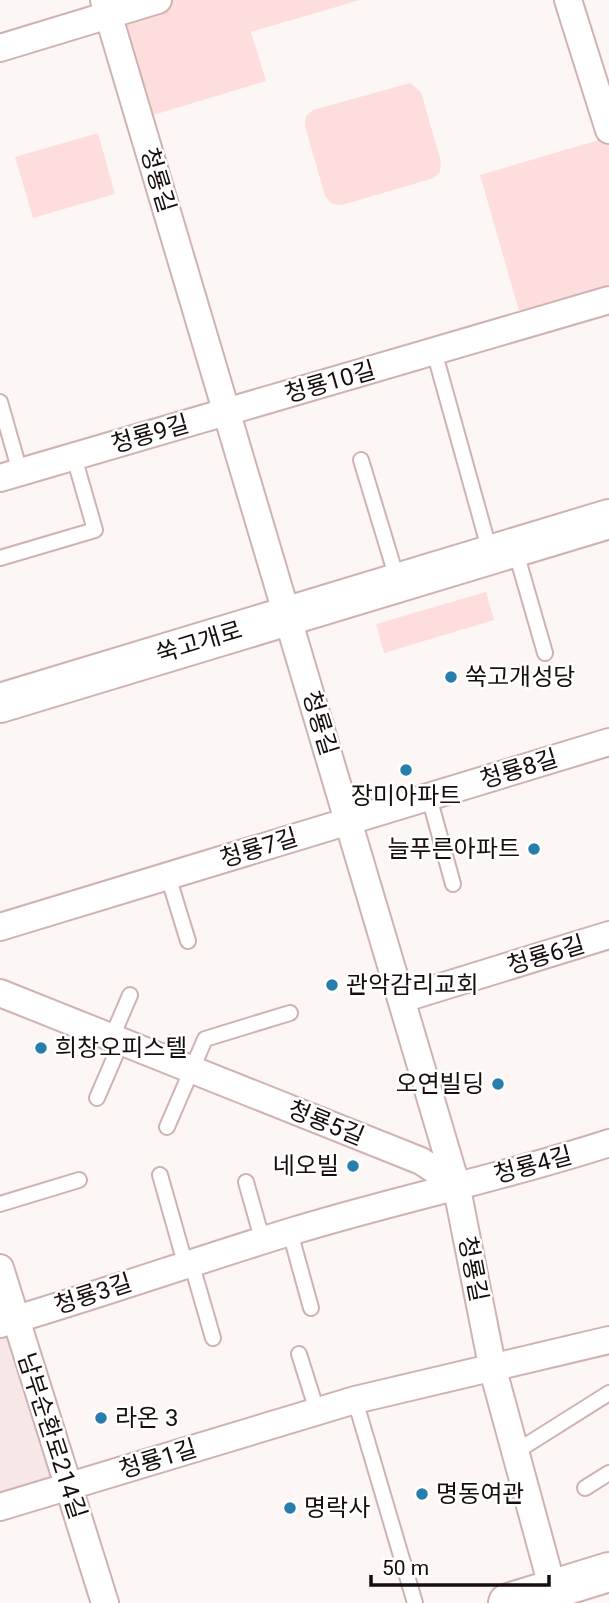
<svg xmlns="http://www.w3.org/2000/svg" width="609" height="1603" font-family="Roboto,'Noto Sans KR',sans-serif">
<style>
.built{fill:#f7e8e7}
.green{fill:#fddedd}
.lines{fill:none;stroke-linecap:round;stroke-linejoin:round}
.lane-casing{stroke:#cfb2b1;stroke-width:18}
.street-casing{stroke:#cfb2b1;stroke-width:30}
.secondary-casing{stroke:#cfb2b1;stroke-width:42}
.primary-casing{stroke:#cfb2b1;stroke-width:42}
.lane{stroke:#fff;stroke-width:14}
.street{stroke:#fff;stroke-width:26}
.secondary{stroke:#fff;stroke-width:38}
.primary{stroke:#fff;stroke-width:38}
.poi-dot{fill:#277dac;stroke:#fff;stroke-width:2.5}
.labels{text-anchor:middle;stroke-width:5;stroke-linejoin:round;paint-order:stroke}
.street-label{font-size:24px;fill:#170e0d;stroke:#fff}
.poi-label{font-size:24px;fill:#170e0d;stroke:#fff;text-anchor:start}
</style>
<rect width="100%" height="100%" fill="#fcf6f5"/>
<path class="built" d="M15,1320l54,166 -69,21v-183z"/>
<path class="green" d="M158,0h202l-109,32 15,49 -126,38 -31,-103z
M410,83l11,9 20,70 -1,10 -6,6 -92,27 -10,-1 -7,-8 -20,-70 1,-10 7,-6z
M98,133l17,61 -82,24 -18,-61z
M609,137v163l-86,25 -43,-150z
M486,592l8,28 -110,33 -8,-29z"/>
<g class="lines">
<g class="lane-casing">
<path id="lane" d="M434,351l56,201
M0,402l20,70
M361,460l37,122
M515,549l30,104
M0,558l95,-28 -21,-73
M429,797l24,87
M168,876l20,65
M112,1037l18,-42
M97,1098l25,-58
M167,1127l38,-88 85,-26
M160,1175l25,88
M246,1182l17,60
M0,1204l79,-24
M290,1232l21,76
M191,1262l22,76
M299,1354l18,57
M355,1400l60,203
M517,1451l92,-58
M585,1488l24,-15"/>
</g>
<g class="street-casing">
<path id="street" d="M104,0l352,1184 37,186 60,220
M568,0l41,130
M0,48l158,-48
M0,478l609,-178
M0,927l609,-185
M0,993l421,168 35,23
M402,999l207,-64
M0,1268l105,335
M0,1324c98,-29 195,-63 293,-93 105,-32 212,-54 316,-88
M0,1507l355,-107 254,-60"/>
</g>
<g class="secondary-casing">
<path id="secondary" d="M0,703l609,-184"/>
</g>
<g class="primary-casing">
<path id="primary" d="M508,1603l101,-31"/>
</g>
<use href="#lane" class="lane"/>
<use href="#street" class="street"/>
<use href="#secondary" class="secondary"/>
<use href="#primary" class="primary"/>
</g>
<g class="poi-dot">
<circle cx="451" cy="677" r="7"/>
<circle cx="406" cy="770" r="7"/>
<circle cx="534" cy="849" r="7"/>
<circle cx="332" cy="985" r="7"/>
<circle cx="41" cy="1048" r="7"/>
<circle cx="498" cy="1084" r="7"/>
<circle cx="353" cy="1166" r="7"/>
<circle cx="101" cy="1418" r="7"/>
<circle cx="422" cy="1494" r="7"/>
<circle cx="290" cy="1508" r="7"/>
</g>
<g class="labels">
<g class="street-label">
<text transform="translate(158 180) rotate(73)" y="8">청룡길</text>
<text transform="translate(330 382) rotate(-16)" y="8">청룡10길</text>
<text transform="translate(150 434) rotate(-16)" y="8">청룡9길</text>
<text transform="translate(199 642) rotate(-17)" y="8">쑥고개로</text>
<text transform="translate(320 723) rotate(73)" y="8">청룡길</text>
<text transform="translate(519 769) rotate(-17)" y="8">청룡8길</text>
<text transform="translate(259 848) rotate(-17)" y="8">청룡7길</text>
<text transform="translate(546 955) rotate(-17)" y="8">청룡6길</text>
<text transform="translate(326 1123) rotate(22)" y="8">청룡5길</text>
<text transform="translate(533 1165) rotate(-15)" y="8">청룡4길</text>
<text transform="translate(473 1269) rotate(79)" y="8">청룡길</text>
<text transform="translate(93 1294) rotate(-18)" y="8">청룡3길</text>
<text transform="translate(52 1436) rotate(72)" y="8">남부순환로214길</text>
<text transform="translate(158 1459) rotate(-17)" y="8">청룡1길</text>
</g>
<g class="poi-label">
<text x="465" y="685">쑥고개성당</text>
<text x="406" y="804" text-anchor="middle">장미아파트</text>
<text x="520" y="857" text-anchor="end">늘푸른아파트</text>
<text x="346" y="993">관악감리교회</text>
<text x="55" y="1056">희창오피스텔</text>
<text x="484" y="1092" text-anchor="end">오연빌딩</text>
<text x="339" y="1174" text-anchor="end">네오빌</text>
<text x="115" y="1426">라온 3</text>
<text x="436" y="1502">명동여관</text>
<text x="304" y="1516">명락사</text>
</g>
</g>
<path d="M371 1575v10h178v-10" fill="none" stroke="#170e0d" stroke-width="3.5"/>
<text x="382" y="1575" font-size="21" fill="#170e0d" stroke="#ffffff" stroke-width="5" paint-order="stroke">50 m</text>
</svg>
